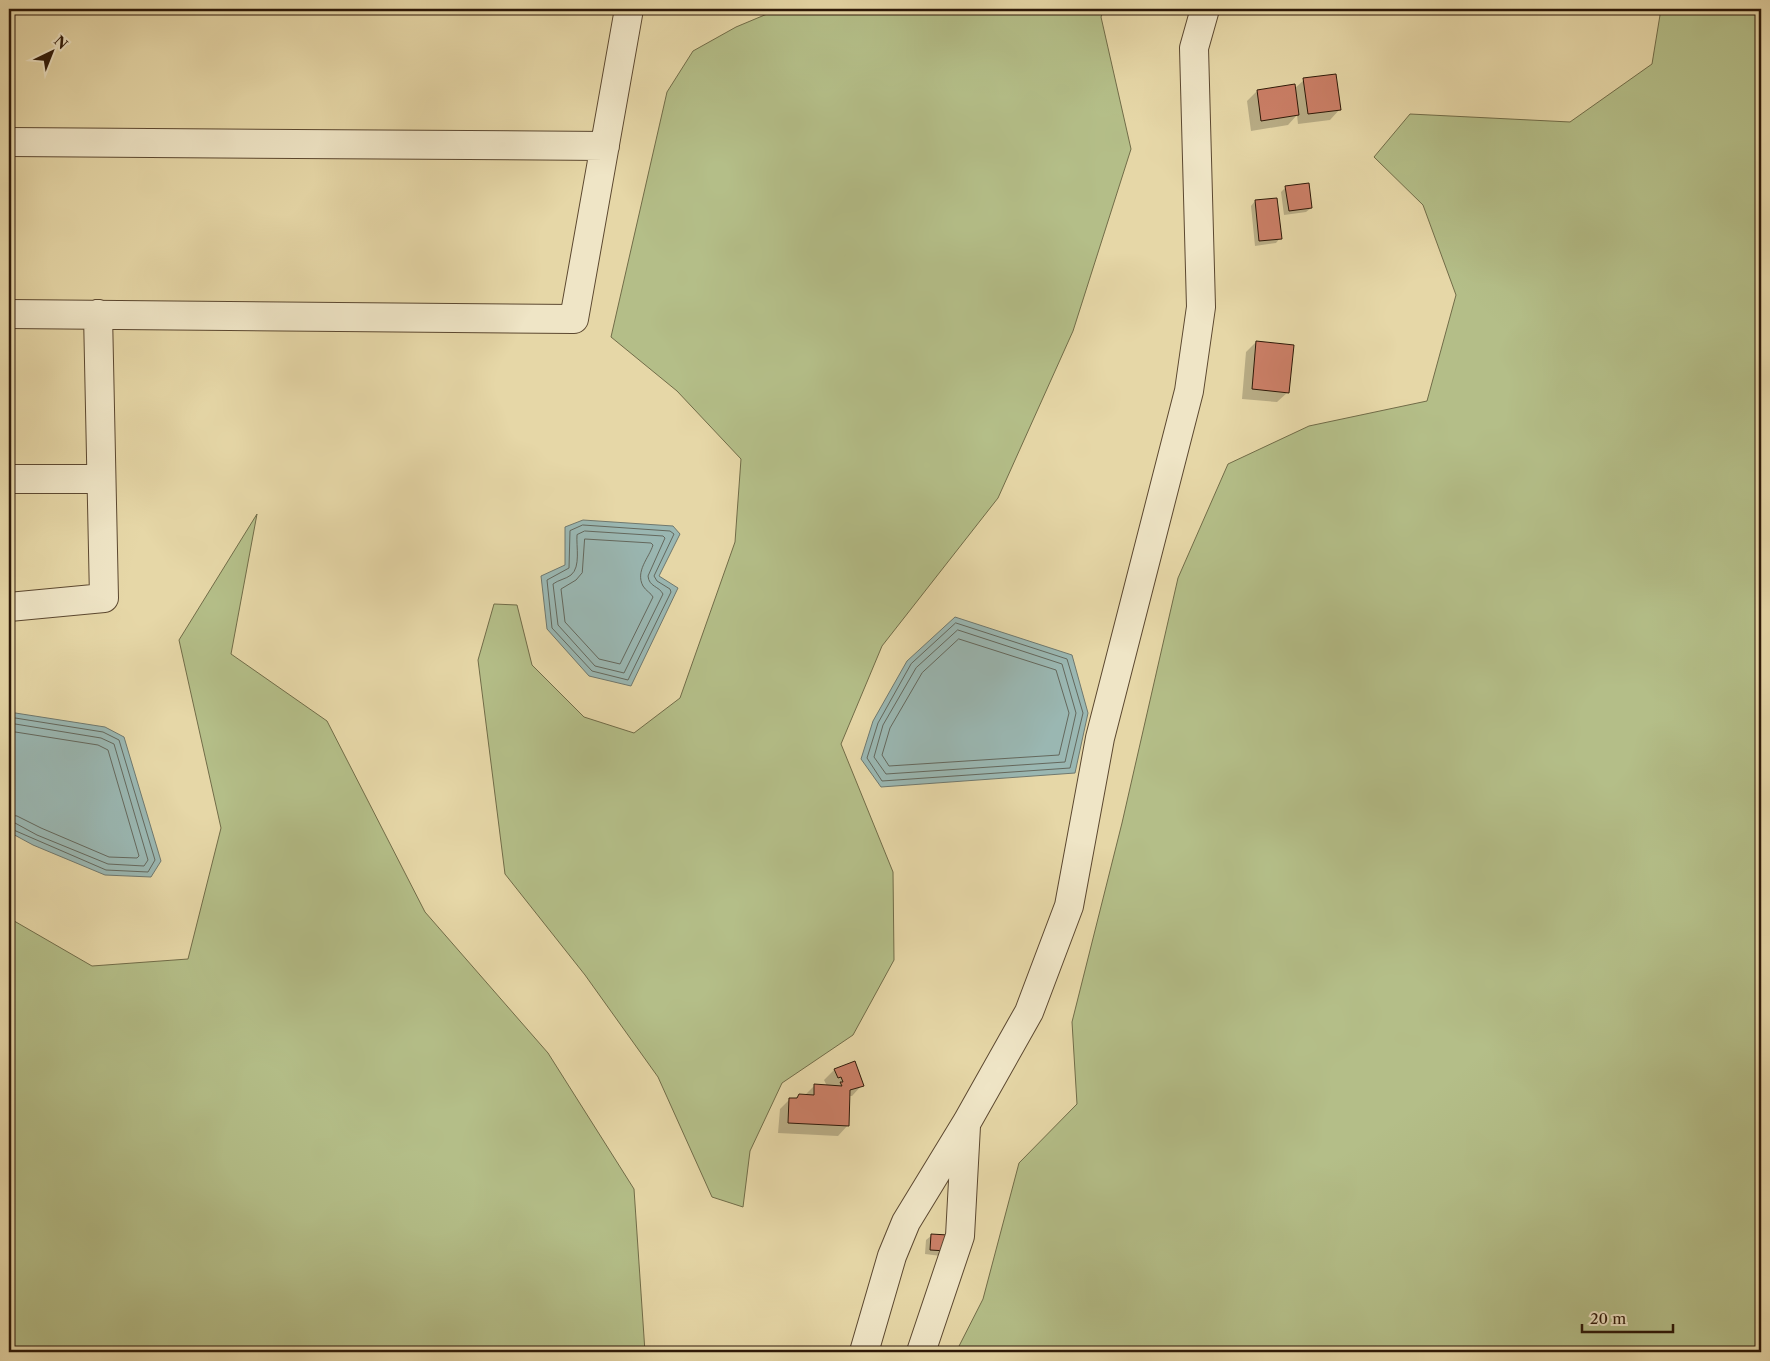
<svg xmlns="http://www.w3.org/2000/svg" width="1770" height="1361" font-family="'Libre Caslon Text',serif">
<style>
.green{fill:#b4be88;stroke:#716c48}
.water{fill:#9ab7b2;stroke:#6f786e}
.shadow{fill:#0003}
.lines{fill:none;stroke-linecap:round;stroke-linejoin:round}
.shore{stroke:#64685d;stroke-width:1}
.building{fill:#cb7f67;stroke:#2e1908}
.minor-casing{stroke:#5c4830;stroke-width:30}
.minor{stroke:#efe5c6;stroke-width:28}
</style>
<rect width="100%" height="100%" fill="#e6d7a7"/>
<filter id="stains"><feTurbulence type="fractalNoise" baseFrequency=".004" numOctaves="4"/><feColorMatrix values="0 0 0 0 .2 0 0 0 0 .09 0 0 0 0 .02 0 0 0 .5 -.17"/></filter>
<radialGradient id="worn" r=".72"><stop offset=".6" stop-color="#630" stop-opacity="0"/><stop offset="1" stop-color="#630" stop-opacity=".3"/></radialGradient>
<path class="green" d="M779,9h325l-3,8 30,132 -58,182 -75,167 -116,148 -41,98 52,128 1,88 -41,75 -71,48 -32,68 -7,56 -31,-10 -54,-120 -73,-102 -80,-101 -27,-214 16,-56 23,1 15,60 52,52 50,16 46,-35 55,-156 6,-83 -64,-68 -66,-54 56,-245 26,-41 43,-24z
M1661,9h100v1343h-805l27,-53 36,-136 58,-59 -5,-82 50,-199 56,-245 50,-114 81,-38 118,-25 29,-106 -33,-90 -49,-48 36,-43 160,8 82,-58z
M257,514l-26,140 96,67 98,191 123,141 86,136 11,163h-636v-434l83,48 96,-7 33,-131 -42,-188z"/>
<path class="water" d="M583,520l90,6 7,8 -21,42 19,12 -47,98 -42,-10 -42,-47 -6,-53 24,-11v-38z
M955,617l117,38 16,58 -13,60 -194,14 -20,-28 12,-38 34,-60z
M9,712l96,15 19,10 37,124 -10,16 -46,-2 -72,-30 -24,-13z"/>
<path class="shadow" d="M1304,80l36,29 -10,11 -32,4 -1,-9 -9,10 -37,6 -4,-30 10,-10 37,-2z
M1286,187l25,21 -5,4 -22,3 -3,-23z
M1255,201l25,37 -4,5 -21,3 -4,-40z
M1256,342l32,50 -11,10 -35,-3 4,-47z
M834,1070l28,15 -10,11h-3l-1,29 -10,11 -60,-3 2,-24 10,-10h5l4,-4 5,1 11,-11 12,1 -3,-6z
M931,1236h16l-6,20 -16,-2 1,-14z"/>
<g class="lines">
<path class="shore" d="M583,525l87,6 4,3 -20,42 3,5 13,8 1,3 -43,88 -36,-9 -40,-43 -5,-48 22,-12 1,-37z
M585,531l78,5 2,2 -17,38c1,11 11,10 15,18l-39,79 -29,-7 -37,-41 -5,-41c5,-4 13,-5 18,-9 10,-8 5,-29 6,-40z
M585,539l66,4 2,2c-4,13 -18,26 -10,41 3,5 8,7 10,11l-33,67 -21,-5 -34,-37 -4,-33 15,-9 6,-7z
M956,623l111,36 16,54 -13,55 -188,13 -15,-23 11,-35 33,-59z
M958,630l104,34 14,49 -11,49 -179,12 -12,-17 9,-32 33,-57z
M959,639l97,31 13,43 -10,42 -170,11 -7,-11 8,-27 32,-55z
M9,717l94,15 16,8 36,120 -7,12 -42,-2 -97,-42
M9,723l92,15 13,6 34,116 -4,6 -36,-2 -71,-29 -22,-12 -6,-1
M9,731l89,14 10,5 31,106 -2,2 -28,-1 -68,-29 -24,-12 -8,-1"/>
</g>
<path class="building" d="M1336,74l5,36 -33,4 -5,-36z
M1295,84l4,31 -38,6 -4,-31z
M1309,183l3,25 -23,3 -4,-25z
M1277,198l5,41 -23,2 -4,-41z
M1256,341l38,4 -5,48 -37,-4z
M855,1061l9,25 -14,4 -1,36 -61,-3 1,-25h8l2,-4 15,1v-11l28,2 -2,-4h3l-2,-5 -3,1 -4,-9z
M931,1234l17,1 -1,16 -17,-1z"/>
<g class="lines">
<g class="minor-casing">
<path id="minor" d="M9,142l596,4
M9,314l565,5 55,-310
M9,479h92
M9,607l95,-9 -6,-284
M864,1352l28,-96 14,-34 61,-100 62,-110 40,-106 31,-168 89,-347 12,-84 -7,-259 11,-39
M921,1352l39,-116 6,-110"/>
</g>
<use href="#minor" class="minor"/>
</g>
<rect width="1770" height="1361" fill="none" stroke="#e6d7a7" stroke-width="30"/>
<rect x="10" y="10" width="1750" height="1341" fill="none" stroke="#2e1908" stroke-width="2.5"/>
<rect x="15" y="15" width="1740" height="1331" fill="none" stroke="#2e1908"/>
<g transform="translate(52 52) rotate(43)" stroke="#efe5c6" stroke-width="4" paint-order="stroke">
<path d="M0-4L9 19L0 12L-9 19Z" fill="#2e1908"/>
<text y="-8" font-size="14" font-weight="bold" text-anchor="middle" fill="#2e1908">N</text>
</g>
<path d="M1582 1324v8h91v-8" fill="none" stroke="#2e1908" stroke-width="2.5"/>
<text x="1590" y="1324" font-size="15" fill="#2e1908" stroke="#efe5c6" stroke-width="4" paint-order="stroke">20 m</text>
<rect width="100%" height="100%" filter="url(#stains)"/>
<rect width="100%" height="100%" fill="url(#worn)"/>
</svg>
